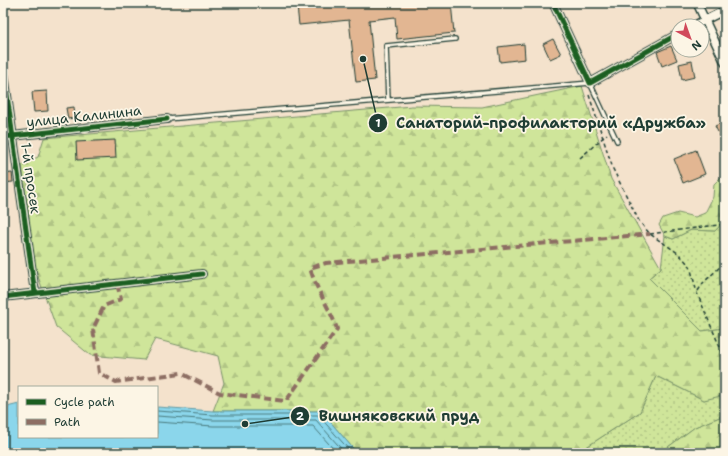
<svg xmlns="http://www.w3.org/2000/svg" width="728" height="456" font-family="'Shantell Sans',sans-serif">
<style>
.grass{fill:url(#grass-dots);stroke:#779167}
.forest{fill:url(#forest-firs);stroke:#779167}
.water{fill:#8bd6eb;stroke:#6099a2}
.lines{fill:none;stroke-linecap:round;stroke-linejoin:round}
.shore{stroke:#4a7a7d;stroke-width:1}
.building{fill:#e2b692;stroke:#1f3d34}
.lane-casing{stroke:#1f3d34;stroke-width:6}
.street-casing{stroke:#1f3d34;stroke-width:10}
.path{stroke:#1f3d34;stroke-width:1.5;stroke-dasharray:4 3;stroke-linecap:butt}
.lane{stroke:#fcf5e5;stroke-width:3.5}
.street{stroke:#fcf5e5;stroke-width:7}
.quiet{stroke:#8d6e63;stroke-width:4;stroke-dasharray:8 4;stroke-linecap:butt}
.cycleway-casing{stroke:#fcf5e5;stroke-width:8}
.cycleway{stroke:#1b5e20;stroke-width:5}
.labels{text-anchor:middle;stroke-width:3.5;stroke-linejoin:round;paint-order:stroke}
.street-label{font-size:14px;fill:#1f3d34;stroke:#fcf5e5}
.leader{fill:none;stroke:#1f3d34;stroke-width:1.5}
.callout-dot{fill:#1f3d34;stroke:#fcf5e5;stroke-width:1.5}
.mark-label{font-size:12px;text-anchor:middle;font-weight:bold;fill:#fff}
.callout-label{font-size:15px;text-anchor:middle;font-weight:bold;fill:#1f3d34;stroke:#fcf5e5;stroke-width:3.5;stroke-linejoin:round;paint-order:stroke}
</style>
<defs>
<pattern id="grass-dots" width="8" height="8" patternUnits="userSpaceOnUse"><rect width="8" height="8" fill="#cfe59a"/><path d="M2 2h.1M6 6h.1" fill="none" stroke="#b1c585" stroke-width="1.8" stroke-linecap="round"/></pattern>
<pattern id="forest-firs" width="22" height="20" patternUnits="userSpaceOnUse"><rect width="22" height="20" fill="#cfe59a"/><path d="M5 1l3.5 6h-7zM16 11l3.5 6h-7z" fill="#b1c585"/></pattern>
</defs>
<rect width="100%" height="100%" fill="#f4e2cc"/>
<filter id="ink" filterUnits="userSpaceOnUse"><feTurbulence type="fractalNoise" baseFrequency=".025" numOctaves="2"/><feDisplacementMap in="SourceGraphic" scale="8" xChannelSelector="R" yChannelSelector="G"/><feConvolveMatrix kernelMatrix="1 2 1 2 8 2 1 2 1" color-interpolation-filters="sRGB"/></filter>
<g filter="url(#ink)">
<path class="grass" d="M725,220v108l-23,3 -53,-53 12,-10 4,-32 8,3 18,-9 24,1z
M656,376l48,24 21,-7v22l-30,12 -35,26h-83l63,-41z"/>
<path class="forest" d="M582,86l29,93 50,89 -12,10 53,53 23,-3v67l-21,5 -48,-24 -16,36 -63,41h-220l-36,-42h-108l11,-28 -6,-27 -63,-17 -11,21 -54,-5 -34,-28 -21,-59 -13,-103 16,-8 6,-19 368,-32 70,1z
M725,173v47l-10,11 -24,-1 -18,9 -8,-3 -6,-11 4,-7 15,-5 17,4 10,-4 8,-16 1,-13z
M725,415v38h-65l35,-26z"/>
<path class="water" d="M19,404v33h138v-30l56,4h108l36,42h-354v-45z"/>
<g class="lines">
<path class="shore" d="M157,411l56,4h105l34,38
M157,416l56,4h103l29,33
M157,422l56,4h100l24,27"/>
</g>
<path class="building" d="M328,3h123l3,30 -57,6 -2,-22 -26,3 6,60 -19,2 -7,-62 -50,5 -2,-19z
M553,39l8,15 -11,5 -7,-15z
M524,44l1,15 -25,3 -2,-15z
M671,46l6,14 -15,6 -5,-14z
M692,61l3,16 -13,3 -3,-16z
M47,91l1,20 -14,1 -2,-20z
M74,107l1,11 -7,1 -2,-11z
M725,121v25l-10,-20z
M115,140l1,18 -39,2 -1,-18z
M696,150l9,24 -22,9 -9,-24z
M12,173l1,9 -10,1v-9z"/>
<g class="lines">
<g class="lane-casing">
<path id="lane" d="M388,100l-2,-54 69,-7
M167,119l423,-36 27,58"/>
</g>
<g class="street-casing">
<path id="street" d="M553,3l37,80 88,-49
M697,3l28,60
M693,26l32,-16
M3,67l32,226
M3,137l164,-18
M3,297l199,-23"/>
</g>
<path class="path" d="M589,95l24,74 26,52 11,13 28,19 12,13 7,27 28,66
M580,158l27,-24
M650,234l75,-10
M698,291l5,-8 22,-21"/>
<use href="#lane" class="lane"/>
<use href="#street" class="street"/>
<path class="quiet" d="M117,284l4,15 -17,7 -11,23 6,44 17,9 65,-9 39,20 66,8 51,-72c-7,-21 -21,-39 -27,-61l16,-5 324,-29"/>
<g class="cycleway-casing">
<path id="cycleway" d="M553,3l37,80 88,-49
M3,67l32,226
M3,137l164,-18
M3,297l199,-23"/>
</g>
<use href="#cycleway" class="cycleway"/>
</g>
</g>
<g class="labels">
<g class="street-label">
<text transform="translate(84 116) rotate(-6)" y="5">улица Калинина</text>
<text transform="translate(31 178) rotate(82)" y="5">1-й просек</text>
</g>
</g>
<path class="leader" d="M363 59L378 123M245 424L300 416"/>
<g class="callout-dot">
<circle cx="363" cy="59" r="4"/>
<circle cx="245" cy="424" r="4"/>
<circle cx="378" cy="123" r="10"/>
<circle cx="300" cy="416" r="10"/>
</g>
<g class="mark-label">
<text x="378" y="127">1</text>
<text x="300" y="420">2</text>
</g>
<g class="callout-label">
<text x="551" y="128">Санаторий-профилакторий «Дружба»</text>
<text x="399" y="421">Вишняковский пруд</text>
</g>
<rect width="728" height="456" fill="none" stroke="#fcf5e5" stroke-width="16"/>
<rect x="8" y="8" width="712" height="440" fill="none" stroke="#1f3d34" stroke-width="1.5" filter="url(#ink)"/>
<rect x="18" y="386" width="140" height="52" fill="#fcf5e5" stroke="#a4ab9e"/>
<rect x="26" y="399" width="20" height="6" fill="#1b5e20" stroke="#a4ab9e"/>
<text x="54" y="406" font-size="12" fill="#1f3d34">Cycle path</text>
<rect x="26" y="419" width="20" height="6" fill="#8d6e63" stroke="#a4ab9e"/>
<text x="54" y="426" font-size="12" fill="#1f3d34">Path</text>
<g transform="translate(690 38) rotate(139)"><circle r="19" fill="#fcf5e5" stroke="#a4ab9e"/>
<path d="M0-3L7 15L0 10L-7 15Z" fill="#d1495b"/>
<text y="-6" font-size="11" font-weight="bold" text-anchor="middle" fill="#1f3d34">N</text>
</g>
</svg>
